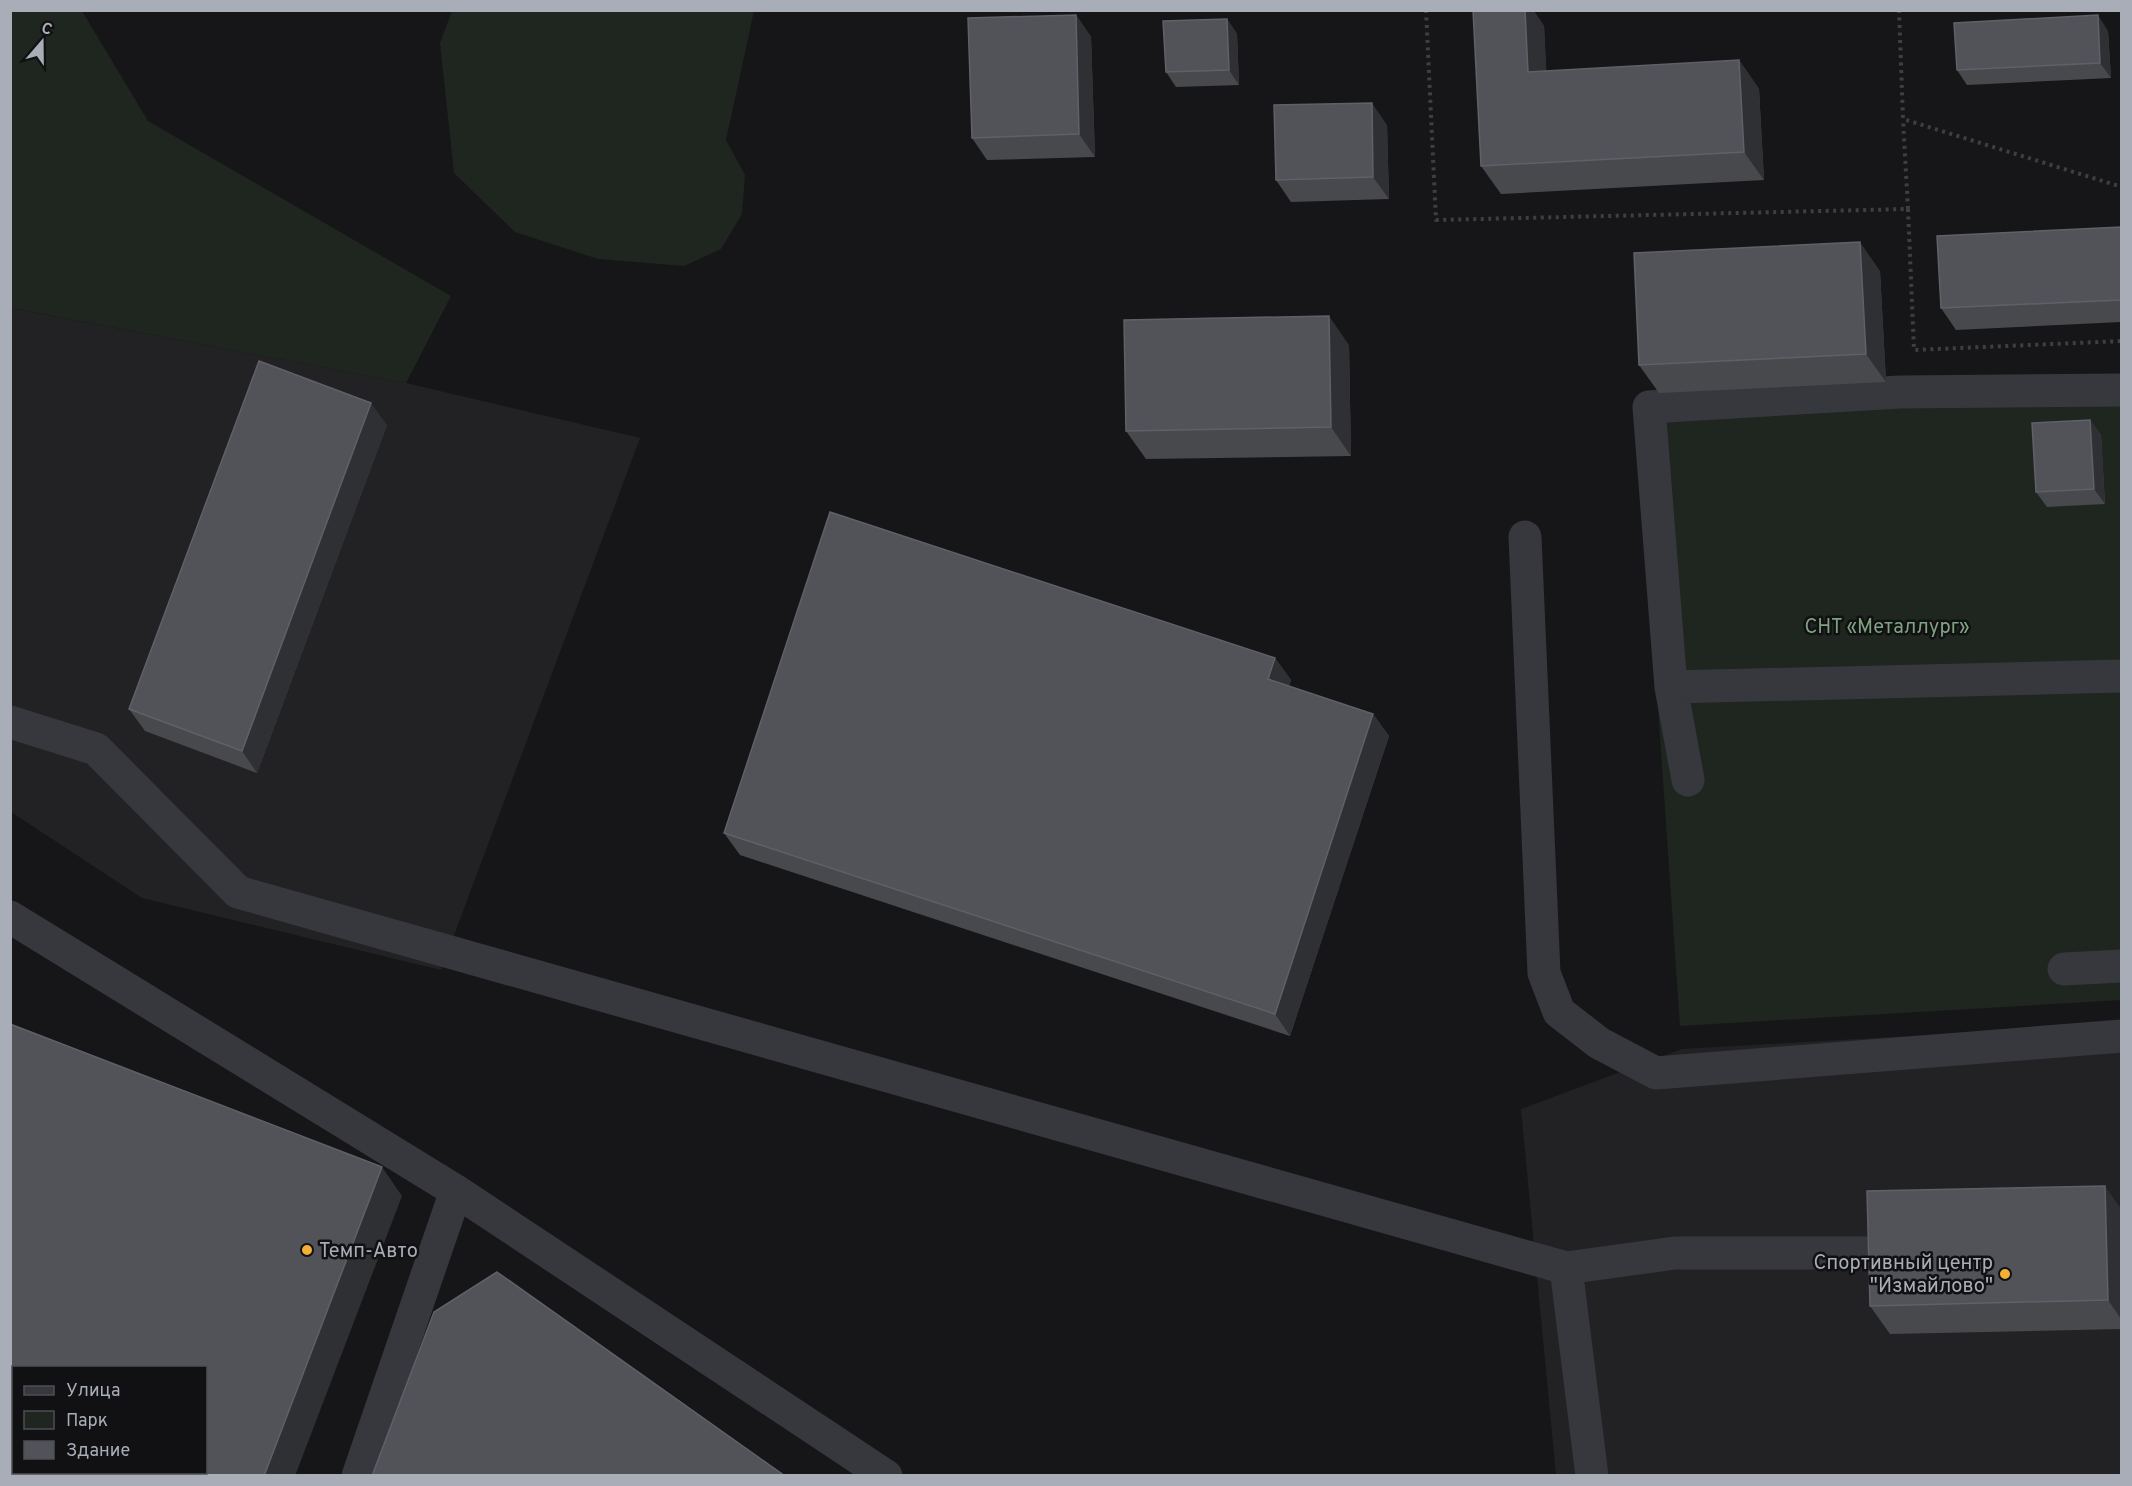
<svg xmlns="http://www.w3.org/2000/svg" width="2132" height="1486" font-family="Overpass,sans-serif">
<style>
.built{fill:#222225}
.green{fill:#1e261f}
.lines{fill:none;stroke-linecap:round;stroke-linejoin:round}
.path{stroke:#3d3f44;stroke-width:4;stroke-dasharray:3 4.5;stroke-linecap:butt}
.minor{stroke:#37383d;stroke-width:33}
.wall{fill:#47494d}
.shaded-wall{fill:#2f3033}
.building{fill:#525359;stroke:#5f6168;stroke-width:1.5;fill-rule:evenodd}
.poi-dot{fill:#f2b134;stroke:#111113;stroke-width:2}
.labels{text-anchor:middle;stroke-width:5;stroke-linejoin:round;paint-order:stroke}
.park-label{font-size:20px;fill:#7fa381;stroke:#111113}
.poi-label{font-size:20px;fill:#a8adb8;stroke:#111113;text-anchor:start}
</style>
<rect width="100%" height="100%" fill="#161618"/>
<path class="built" d="M10,308l396,75 234,55 -199,532 -299,-72 -131,-86z
M2121,1024v451h-565l-35,-366 161,-60z"/>
<path class="green" d="M10,11h72l66,110 303,175 -45,87 -395,-75z
M452,11h302l-28,129 19,35 -3,39 -21,35 -37,17 -86,-7 -83,-27 -61,-59 -14,-130z
M2121,382v618l-441,26 -43,-622z"/>
<g class="lines">
<path class="path" d="M1426,10l10,210 472,-11 -5,-90
M1899,10l4,109 219,68
M1908,209l6,141 208,-9"/>
<path class="minor" d="M1525,537l19,436 15,39 40,31 57,30 466,-37
M1671,687l451,-11
M10,722l86,27 142,143 1328,376 26,208
M1688,780l-17,-93 -22,-280 251,-15 222,-2
M10,917l446,274 -98,285
M2064,969l58,-3
M456,1191l430,285
M1566,1268l109,-15h193"/>
</g>
<path class="wall" d="M1473,10h60l11,16 2,45 193,-11 20,29 5,91 -263,14 -20,-28z
M1076,15l15,22 4,120 -108,3 -15,-22z
M1227,19l10,15 2,51 -63,2 -10,-15z
M2108,31l3,47 -144,7 -10,-15z
M1387,125l2,74 -98,3 -15,-22z
M2121,227v95l-165,8 -15,-22z
M1880,271l6,111 -227,11 -20,-28z
M1349,345l2,111 -205,3 -20,-28z
M2090,420l11,15 4,69 -58,3 -11,-15z
M387,425l-130,348 -112,-42 -16,-22z
M1275,658l16,22 -2,6 84,28 16,22 -99,300 -550,-181 -16,-22z
M2121,1209v120l-231,5 -20,-28z"/>
<path class="shaded-wall" d="M1525,10h8l11,16 4,74 -20,-28z
M1076,15l15,22 4,120 -16,-23z
M2098,15l10,16 3,47 -11,-15z
M1227,19l10,15 2,51 -10,-15z
M1739,60l20,29 5,91 -20,-28z
M1372,103l15,22 2,74 -16,-22z
M1860,242l20,29 6,111 -20,-28z
M1329,316l20,29 2,111 -20,-29z
M371,403l16,22 -130,348 -15,-22z
M2090,420l11,15 4,69 -11,-15z
M1275,658l16,22 -7,21 -16,-22z
M1373,714l16,22 -99,300 -15,-22z
M382,1167l20,29 -107,280h-31z
M2105,1186l16,23v110l-13,-19z"/>
<path class="building" d="M1473,10h52l3,62 211,-12 5,92 -263,14z
M1076,15l3,119 -107,4 -4,-120z
M2098,15l2,48 -143,7 -3,-47z
M1227,19l2,51 -63,2 -3,-51z
M1372,103l1,74 -97,3 -2,-75z
M2121,227v73l-180,8 -4,-72z
M1860,242l6,112 -227,11 -5,-112z
M1329,316l2,111 -205,4 -2,-111z
M259,361l112,42 -129,348 -113,-42z
M2090,420l4,69 -58,3 -4,-69z
M830,512l445,146 -7,21 105,35 -98,300 -551,-181z
M10,1024l372,143 -118,309h-254zM14,1368h192v105h-192z
M2105,1186l3,114 -238,6 -3,-115z
M497,1272l288,204h-413l62,-164z"/>
<g class="poi-dot">
<circle cx="307" cy="1250" r="6"/>
<circle cx="2005" cy="1274" r="6"/>
</g>
<g class="labels">
<g class="park-label">
<text x="1887" y="633">СНТ «Металлург»</text>
</g>
<g class="poi-label">
<text x="319" y="1257">Темп-Авто</text>
<text x="1993" y="1269" text-anchor="end">Спортивный центр<tspan x="1993" dy="23">"Измайлово"</tspan></text>
</g>
</g>
<rect width="2132" height="1486" fill="none" stroke="#a8adb8" stroke-width="24"/>
<rect x="12" y="1366" width="195" height="108" fill="#111113" stroke="#4d4f55" stroke-width="1.5"/>
<rect x="24" y="1386" width="30" height="9" fill="#37383d" stroke="#4d4f55" stroke-width="1.5"/>
<text x="66" y="1396" font-size="18" fill="#a8adb8">Улица</text>
<rect x="24" y="1411" width="30" height="18" fill="#1e261f" stroke="#4d4f55" stroke-width="1.5"/>
<text x="66" y="1426" font-size="18" fill="#a8adb8">Парк</text>
<rect x="24" y="1441" width="30" height="18" fill="#525359" stroke="#4d4f55" stroke-width="1.5"/>
<text x="66" y="1456" font-size="18" fill="#a8adb8">Здание</text>
<g transform="translate(42 42) rotate(20)" stroke="#111113" stroke-width="4.5" paint-order="stroke">
<path d="M0-4.5L10 22L0 15L-10 22Z" fill="#a8adb8"/>
<text y="-9" font-size="16" font-weight="bold" text-anchor="middle" fill="#a8adb8">С</text>
</g>
</svg>
